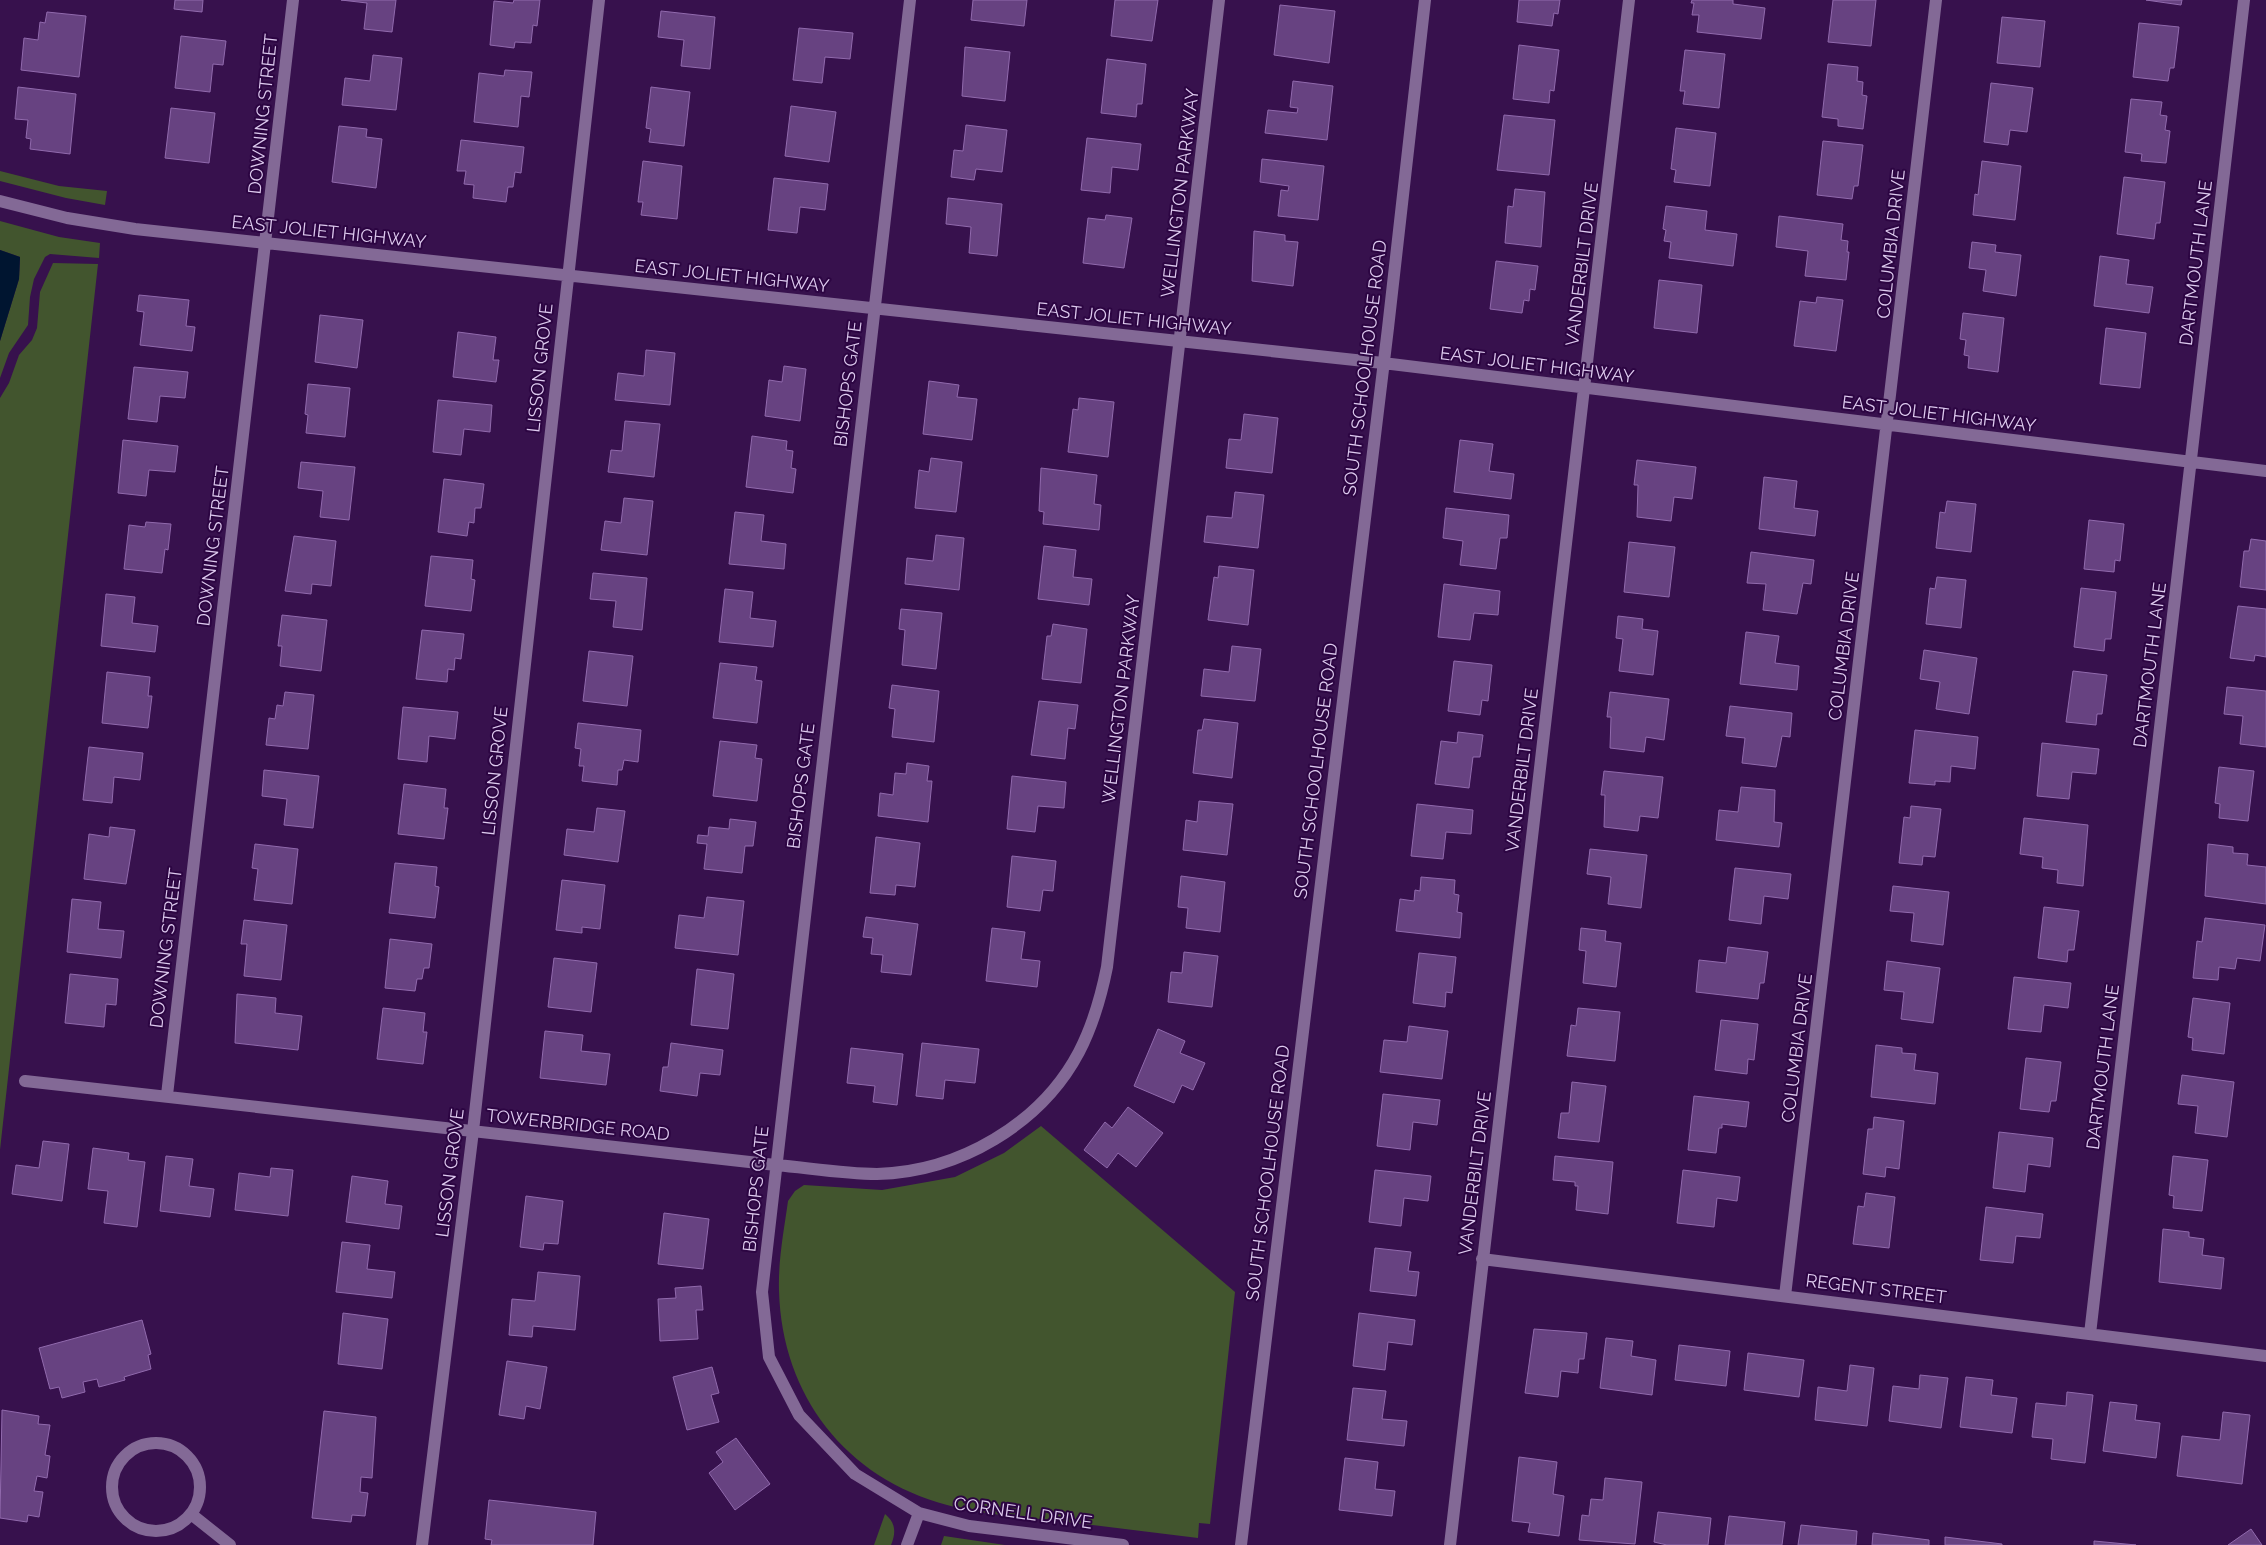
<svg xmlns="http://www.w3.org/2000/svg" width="2266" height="1545" font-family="Raleway,sans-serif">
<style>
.green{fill:#42552e}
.water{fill:#001530}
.building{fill:#674281;stroke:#916aad}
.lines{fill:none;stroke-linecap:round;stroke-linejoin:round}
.minor{stroke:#836996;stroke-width:12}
.labels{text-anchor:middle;stroke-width:4;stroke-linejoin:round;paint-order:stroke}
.street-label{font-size:18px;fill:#ddcaee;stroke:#2c0542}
</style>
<rect width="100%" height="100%" fill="#37114d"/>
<path class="green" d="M0,171l59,15 48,5 -2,14 -39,-7 -66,-17z
M0,221l59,16 41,6 -1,15 -49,-4 -5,3 -11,22 -4,18 -2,28 -19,28 -9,25v-37l19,-62 1,-22 -20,-7z
M53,263l45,1 -98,886v-752l9,-15 10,-28 13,-15 5,-12 3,-36z
M1041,1126l194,166 -25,232 -11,-1 -1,15c-49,-6 -97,-12 -146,-18 -34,-3 -71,-6 -105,-15 -101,-27 -165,-109 -168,-214 -1,-30 5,-61 9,-90l7,-10 9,-6 78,5 73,-13 49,-24z
M885,1514c11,9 11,19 6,31h-17z
M944,1536l61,9h-64z"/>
<path class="water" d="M0,250l20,7 -1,22 -19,62z"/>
<path class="building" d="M175,0h28l-1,12 -28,-3z
M341,0h55l-4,32 -28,-3 3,-26z
M514,0h26l-3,26 -4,-1 -2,18 -16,-1 -1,6 -24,-3 4,-44 19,2z
M973,0h54l-3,26 -53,-6z
M1115,0h43l-6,41 -41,-5z
M1519,0h41l-2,14 -4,-1 -2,13 -35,-4z
M1692,0h41v4l32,4 -4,31 -64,-7 2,-17h-7l2,-12h-3z
M1833,0h43l-5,46 -43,-4z
M2146,0h36l-1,5z
M1280,5l55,6 -6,52 -55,-8z
M661,11l54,6 -5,52 -29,-3 3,-26 -26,-3z
M47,12l39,4 -7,61 -58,-7 3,-32 14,2 2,-18 5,1z
M2002,17l43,4 -5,46 -43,-4z
M2139,23l40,4 -5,41h-4l-2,13 -35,-4z
M799,28l54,5 -3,26 -25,-2 -3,26 -29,-3z
M181,36l45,5 -3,24 -10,-1 -3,28 -35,-4z
M1519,45l40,5 -5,41 -4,-1 -1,13 -36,-4z
M965,47l45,5 -5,49 -43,-5z
M1685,50l40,4 -6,54 -36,-4 2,-13h-5z
M373,55l29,3 -6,52 -54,-5 3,-27 25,3z
M1107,59l39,5 -4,40h-5l-1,13 -35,-4z
M1828,64l30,3 -1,14 6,1 -1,13 5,1 -4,33 -25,-3v-7l-16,-2z
M505,70l27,2 -3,25 -8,-1 -3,31 -44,-5 5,-49 25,3z
M1293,81l40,5 -6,54 -62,-7 3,-23 29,3 1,-5 -8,-1z
M1991,83l42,5 -6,44 -17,-2 -2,15 -24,-3z
M18,87l58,7 -6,60 -40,-5 1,-10 -5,-1 2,-18 -13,-1z
M651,87l39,5 -6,54 -35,-4 2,-13 -5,-1z
M2131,99l31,3 -2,13 7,1 -2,14 5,1 -4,32 -25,-2 1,-7 -17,-2z
M791,106l45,6 -7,50 -44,-6z
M171,108l44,5 -6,50 -44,-5z
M1504,115l51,5 -6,55 -52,-5z
M966,125l41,5 -5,42 -26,-3 -2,11 -23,-3 3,-27 9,1z
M339,126l28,3 -1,8 16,2 -6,49 -44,-6z
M1676,128l40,5 -6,53 -36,-4 2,-12 -5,-1z
M1087,138l54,6 -3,26 -26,-3 -2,26 -29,-3z
M461,140l63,7 -3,26 -6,-1 -2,15h-5l-2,15 -33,-4 1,-13 -10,-1 2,-13h-9z
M1823,141l40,4 -5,41h-4l-2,13 -35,-4z
M1262,159l62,7 -6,54 -40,-4 3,-26 7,1 1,-5 -29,-4z
M643,161l39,5 -5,53 -36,-4 2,-13h-5z
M1982,161l39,5 -6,54 -42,-5 2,-21 3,1z
M2124,177l41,5 -5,41h-4l-2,16 -37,-5z
M774,178l54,6 -3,26 -25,-3 -3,26 -29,-3z
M1515,189l30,3 -4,55 -36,-4 3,-37 5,1z
M948,198l54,6 -5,52 -28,-3 2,-26 -25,-3z
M1666,206l41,5 -2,19 32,4 -4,32 -64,-8 2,-16 -7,-1 2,-11 -3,-1z
M1106,215l26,3 -8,50 -41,-5 5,-45 17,2z
M1779,216l64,8 -2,16 7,1 -1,11h2l-3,28 -41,-4 3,-25 -32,-4z
M1254,231l31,4v6l13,1 -5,44 -41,-5z
M1972,242l24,3 -1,7 26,3 -5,41 -33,-5 3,-21 -17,-2z
M2100,256l29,4 -3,24 27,3 -4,26 -55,-7z
M1496,261l42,5 -3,24 -5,-1 -1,12 -5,-1 -2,13 -32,-4z
M1659,280l43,5 -5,48 -43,-5z
M139,295l50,5 -3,26 9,1 -3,24 -52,-6 4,-33 -7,-1z
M1817,297l26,3 -7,51 -42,-5 6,-45 16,2z
M1963,313l41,5 -6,54 -30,-4 1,-12 -5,-1 2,-15 -6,-1z
M320,315l43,5 -6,48 -42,-6z
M2106,328l40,5 -6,55 -40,-4z
M458,332l38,5 -3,23h6l-3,22 -43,-5z
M646,350l29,3 -5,52 -55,-5 3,-27 26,3z
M784,366l22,3 -6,52 -35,-5 4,-36 13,2z
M134,367l54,5 -3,26 -25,-2 -3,26 -29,-3z
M929,381l30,4 -2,12 20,2 -5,41 -49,-6z
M308,384l42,4 -5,49 -39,-4 2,-18 -3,-1z
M1079,398l35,4 -6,55 -40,-5 5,-43 5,1z
M438,400l54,5 -2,27 -26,-3 -3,26 -28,-3z
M1244,414l34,4 -6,55 -46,-5 3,-29 12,1z
M625,421l35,3 -6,53 -46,-5 3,-22 11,1z
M752,436l35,5 -1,9 7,1 -2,17 5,1 -3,24 -47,-6z
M123,440l55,6 -3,26 -26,-2 -3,26 -28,-3z
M1460,440l33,4 -4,27 25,3 -3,25 -57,-7z
M931,458l31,4 -6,50 -41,-4 4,-38 10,2z
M1637,460l59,7 -4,32 -18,-2 -3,24 -34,-4 1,-32h-4z
M301,462l54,5 -6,53 -29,-3 3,-26 -25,-3z
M1041,468l56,7 -3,29 7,1 -2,25 -56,-6 1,-12 -5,-1z
M1764,477l33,4 -3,27 24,3 -3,25 -56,-7z
M444,479l40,5 -3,24h-6l-1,15 -5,-1 -2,14 -29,-4z
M1235,492l29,3 -6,53 -54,-6 3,-26 25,2z
M624,498l29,3 -6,54 -46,-5 4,-29 16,2z
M1947,501l29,3 -5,48 -35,-4 4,-36 5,1z
M1446,508l63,7 -2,23h-7l-4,31 -36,-4 3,-24 -20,-3z
M735,512l29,3 -3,26 25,3 -2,25 -55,-5z
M2089,520l35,4 -4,37 -5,-1 -1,12 -30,-3z
M146,522l25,2 -3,26 -3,-1 -3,24 -38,-4 5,-44 16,2z
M936,535l28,3 -5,52 -54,-6 2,-26 26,3z
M294,536l42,5 -5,45 -19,-2 -1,10 -26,-3z
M2251,539l15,2v49l-26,-3 4,-36h5z
M1629,542l46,5 -6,50 -45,-5z
M1044,546l32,4 -3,27 19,2 -3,26 -51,-6z
M1751,552l63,8 -3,24 -8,-1 -6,31 -34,-4 3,-26 -19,-1z
M431,556l42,4 -2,19 4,1 -4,31 -46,-5z
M1219,566l35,4 -6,55 -40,-5 6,-43 4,1z
M593,573l54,5 -5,52 -29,-3 3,-26 -26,-2z
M1937,577l29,3 -5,48 -35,-4 4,-36 5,1z
M1444,584l56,7 -2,24 -24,-2 -4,27 -32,-3z
M2081,588l35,4 -5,47h-6l-1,12 -30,-4z
M725,589l28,3 -3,26 26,3 -3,26 -54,-5z
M106,594l29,3 -3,26 26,3 -3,26 -54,-6z
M2238,606l28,3v48l-11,-2 -1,6 -24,-3z
M901,609l41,4 -6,56 -34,-4 3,-35 -6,-1z
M282,615l45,5 -6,51 -41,-5 2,-20h-4z
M1618,616l25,3 -1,10 16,2 -5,44 -34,-4 4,-32 -7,-1z
M1053,624l34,5 -6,54 -39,-4 5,-43h4z
M422,630l42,4 -3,25 -6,-1 -1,12 -6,-1 -1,13 -31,-3z
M1746,632l33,4 -4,27 24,3 -2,24 -57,-6z
M1232,646l29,3 -6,52 -54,-5 3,-27 25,3z
M1924,650l53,8 -8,56 -33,-5 4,-27 -20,-3z
M589,651l44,5 -6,50 -44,-5z
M1454,661l38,4 -4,36 -6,-1 -2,15 -32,-4z
M720,663l37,4 -2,13 7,1 -5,42 -44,-5z
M2073,671l34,4 -5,39h-5l-1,11 -30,-3z
M107,672l43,5 -2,19h4l-4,32 -46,-5z
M892,685l47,6 -5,51 -42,-5 3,-28 -6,-1z
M2227,687l39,4v56l-26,-3 3,-28 -19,-2z
M285,692l29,3 -6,54 -42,-4 3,-27 6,1 2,-14 6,1z
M1610,692l59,7 -5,41 -18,-3 -2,15 -34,-4 1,-31h-4z
M1039,701l39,4 -3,24 -7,-1 -3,31 -34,-4z
M1730,706l62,7 -2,24 -8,-1 -6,31 -34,-4 3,-25 -19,-2z
M403,707l55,5 -3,27 -26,-3 -2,26 -29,-3z
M1204,719l34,4 -6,55 -39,-5 5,-43h4z
M578,723l63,7 -3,32 -14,-2 -2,10h-4l-1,15 -35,-4 2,-15h-5l2,-17 -6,-1z
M1915,730l63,7 -3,32 -24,-3 -1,16 -15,-1v4l-26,-2z
M1458,732l25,3 -3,22h-7l-4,31 -34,-4 6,-43 16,2z
M720,741l37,4 -2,13 7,1 -5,42 -44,-5z
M2042,743l57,6 -3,25 -24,-2 -3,27 -32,-3z
M89,747l54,6 -3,27 -26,-3 -2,26 -29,-3z
M907,763l22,3 -2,15h5l-4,41 -50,-6 2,-23 13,2 2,-22 11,1z
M2219,767l35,4 -6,50 -29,-3 1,-14 -5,-1z
M264,770l55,6 -6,52 -29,-3 3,-26 -25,-3z
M1604,771l59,6 -5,41 -18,-2 -2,15 -34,-4 1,-32h-4z
M1012,776l54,6 -2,26 -26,-2 -3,26 -28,-3z
M404,784l42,5 -2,19h4l-4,31 -46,-5z
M1741,787l34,3 -1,32 8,1 -3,24 -63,-7 3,-30 19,2z
M1199,801l34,3 -6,51 -44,-5 3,-30 11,2z
M1417,804l56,6 -2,24 -25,-2 -3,27 -32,-3z
M1911,806l30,3 -6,48 -12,-1 -1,9 -23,-2 5,-46 6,1z
M597,808l28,3 -7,51 -54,-7 3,-26 27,3z
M2024,818l64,7 -5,61 -26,-3 1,-13 -16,-2 1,-11 -23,-3z
M730,819l26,3 -3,24h-8l-3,27 -38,-4 3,-25 -10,-1 1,-8 10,1 1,-9 20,2z
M110,827l25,3 -9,54 -42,-5 5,-45 20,3z
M876,837l44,6 -5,44 -19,-2 -1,10 -25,-2z
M255,844l43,5 -6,55 -38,-4 4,-31 -6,-1z
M2208,844l25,3v6l15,1 -1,11 19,2v37l-61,-8z
M1590,849l57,6 -6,53 -33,-4 3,-27 -24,-3z
M1012,856l44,5 -3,30 -10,-1 -3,21 -33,-4z
M395,863l42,4 -2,19 4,1 -4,31 -46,-5z
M1735,868l56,6 -3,25 -24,-3 -3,28 -32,-4z
M1181,876l44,6 -5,50 -34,-4 2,-20 -10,-1z
M1421,877l34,3 -1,14 5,1 -2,17 5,1 -2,25 -64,-7 4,-32 14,2 1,-11 5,1z
M562,880l43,5 -5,44 -18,-2v6l-26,-3z
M1893,886l56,6 -6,53 -32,-4 3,-28 -24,-2z
M707,897l37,4 -6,54 -63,-7 4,-33 25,3z
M72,899l29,3 -3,27 26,2 -3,27 -54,-6z
M2044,907l35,4 -5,39h-6l-1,12 -29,-4z
M866,917l52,7 -7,51 -30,-3 2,-17 -12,-1 2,-16 -10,-1z
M2205,918l60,7 -5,36 -23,-3 -2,11 -16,-2 -1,13 -25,-2 4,-37 5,1z
M244,920l43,5 -6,55 -37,-4 3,-32h-6z
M992,928l33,4 -4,27 19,2 -3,26 -51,-6z
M1581,928l25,3 -1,10 16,2 -5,44 -33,-4 3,-32 -7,-1z
M390,939l42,5 -3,24h-5l-2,11h-5l-2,12 -30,-3z
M1728,947l40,5 -4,31h-4l-2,16 -62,-7 3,-32 27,3z
M1184,952l34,4 -6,51 -44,-5 3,-30 11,1z
M1419,953l37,4 -4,36 -6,-1 -1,15 -32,-4z
M554,958l43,5 -6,49 -43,-5z
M1887,961l53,7 -7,55 -32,-4 3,-27 -20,-2z
M697,969l37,5 -6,55 -37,-4z
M70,974l48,5 -2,26 -10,-1 -2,23 -39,-4z
M2014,977l57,6 -3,25 -24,-3 -3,27 -33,-3z
M237,994l39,4 -1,15 27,3 -4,34 -63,-7z
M2193,998l37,5 -6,51 -32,-4 1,-12 -5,-1z
M383,1008l42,5 -2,19h4l-4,32 -46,-5z
M1578,1008l42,4 -5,49 -48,-5 4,-31 5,1z
M1721,1020l37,4 -4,36 -6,-1 -1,15 -32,-4z
M1409,1026l39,5 -6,48 -62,-7 4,-32 23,2z
M1158,1029l27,12 -5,12 25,10 -12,27 -11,-5 -8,18 -40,-17z
M545,1031l38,4 -2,16 29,3 -4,31 -66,-7z
M671,1043l52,7 -3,25 -20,-2 -3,23 -37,-5 3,-24h5z
M922,1043l57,6 -4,34 -30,-3 -2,19 -27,-3z
M1876,1045l26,3v5l14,1 -2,16 24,3 -3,31 -64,-7z
M851,1048l52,6 -6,51 -24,-3 2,-16 -28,-3z
M2026,1058l35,4 -5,39h-5l-2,11 -29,-3z
M2182,1075l52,7 -7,55 -32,-4 3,-27 -20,-2z
M1572,1082l34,4 -7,56 -41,-4 3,-25h8z
M1383,1094l57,6 -3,25 -24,-3 -3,28 -33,-4z
M1694,1096l55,6 -3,25 -24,-3v4h-3l-3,25 -28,-3z
M1128,1107l35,26 -27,34 -18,-14 -11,15 -23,-18 21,-28 7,6z
M1874,1117l30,4 -5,48 -13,-2 -1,10 -22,-3 5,-45h5z
M1999,1132l54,6 -3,29 -22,-3 -3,28 -32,-4z
M43,1141l26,3 -7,57 -50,-7 4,-29 23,3z
M93,1148l36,5 -1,7 17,2 -8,65 -33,-4 4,-32 -20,-2z
M166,1156l27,3 -4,27 25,3 -4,28 -50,-6z
M1555,1156l58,6 -5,52 -32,-4 2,-24h-3v-4l-22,-2z
M2173,1156l35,4 -6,51 -29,-3 1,-12 -5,-1z
M271,1168l22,2 -5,46 -53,-6 4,-37 31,4z
M1375,1170l56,6 -3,25 -24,-3 -3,28 -32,-4z
M1683,1170l57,7 -3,24 -20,-3 -3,29 -37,-4z
M352,1176l36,5 -3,23 17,2 -3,23 -53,-7z
M1866,1193l29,4 -6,51 -36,-4 5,-38 6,1z
M526,1196l37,5 -5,43 -14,-1 -1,7 -23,-3z
M1986,1207l57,7 -3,24 -24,-2 -3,27 -33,-3z
M664,1213l45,6 -6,50 -45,-5z
M2163,1229l26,3v5l15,2 -2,16 22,3 -3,31 -62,-7z
M342,1242l28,3 -3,24 28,3 -3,26 -56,-6z
M1375,1248l36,4 -3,19 11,1 -3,24 -46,-5z
M538,1272l42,4 -5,54 -42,-4 -1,11 -23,-2 3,-36 23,2z
M701,1286l2,24h-7l2,29 -38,2 -2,-42 18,-1 -1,-10z
M343,1313l45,6 -6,50 -44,-5z
M1359,1313l56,7 -3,25 -24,-3 -3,28 -32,-4z
M142,1320l9,34 -3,1 3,14 -27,8 1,3 -26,7 -2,-8 -14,3 2,10 -23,6 -3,-11 -9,2 -11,-41z
M1534,1329l53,4 -3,26h-5l-1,14 -17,-2 -3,26 -33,-4z
M1606,1338l27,3 -2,15 25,4 -4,35 -52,-7z
M1679,1345l51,6 -4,35 -51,-6z
M1748,1353l56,7 -5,37 -55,-7z
M507,1361l40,6 -7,42 -14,-3 -2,13 -25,-4z
M1850,1365l24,3 -7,58 -52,-6 3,-33 29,4z
M712,1367l7,26 -8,2 8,27 -32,8 -14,-53z
M1920,1375l28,3 -7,50 -52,-7 4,-35 26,3z
M1966,1377l27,3 -2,15 26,3 -5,35 -52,-6z
M1353,1388l33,3 -4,28 25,2 -3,25 -57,-6z
M2067,1392l26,3 -8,68 -34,-4 2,-20 -21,-2 4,-34 30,3z
M2110,1402l27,3 -2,15 25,3 -4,35 -53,-7z
M2,1410l37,6 -1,8 12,1 -5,30 5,1 -3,22 -10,-2 -3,15 9,1 -4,25 -11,-2 -1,7 -27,-4z
M324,1411l52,6 -4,61 -11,-1 -1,15 8,1 -3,23 -13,-1 -1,7 -39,-4z
M2223,1412l27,3 -8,69 -65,-8 5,-40 38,4z
M736,1438l34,46 -35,26 -26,-37 14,-11 -7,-10z
M1519,1457l38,5 -4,32 11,2 -5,40 -31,-4 2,-9 -18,-2z
M1345,1458l33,4 -3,27 20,2 -3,25 -53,-6z
M1605,1478l37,4 -7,62 -56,-4 3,-25 7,1 2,-17 12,1z
M489,1500l107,12 -3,33h-102l1,-5 -7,-1z
M1658,1512l53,6 -3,27h-41l-13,-3z
M1729,1516l56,6 -3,23h-57z
M1801,1525l56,6 -1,14h-58z
M2251,1529l11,16h-34z
M1873,1533l56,7v5h-57z
M1945,1537l57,7v1h-57z
M2094,1541l42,4h-42z"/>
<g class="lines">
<path class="minor" d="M910,0l-148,1292 7,65 30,58 56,59 64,39 50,13 154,19
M0,201l67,17 68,11 1248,134 883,108
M25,1081l751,84c33,3 68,9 101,9 82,-2 164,-50 202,-122 14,-27 22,-55 28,-85l112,-967
M167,1095l126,-1095
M1482,1259l784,97
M1785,1296l151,-1296
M2090,1334l154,-1334
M112 1487a44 44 0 1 1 88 0a44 44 0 1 1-88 0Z
M191,1514l39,31
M422,1545l51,-414 126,-1131
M907,1545l12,-32
M1241,1545l147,-1217 37,-328
M1450,1545l179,-1545"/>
</g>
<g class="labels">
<g class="street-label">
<text transform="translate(263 114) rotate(-84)" y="6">DOWNING STREET</text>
<text transform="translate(1180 193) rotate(-83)" y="6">WELLINGTON PARKWAY</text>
<text transform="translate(329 232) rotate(6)" y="6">EAST JOLIET HIGHWAY</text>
<text transform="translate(1891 244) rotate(-84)" y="6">COLUMBIA DRIVE</text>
<text transform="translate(2196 263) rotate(-83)" y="6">DARTMOUTH LANE</text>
<text transform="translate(1582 264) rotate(-83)" y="6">VANDERBILT DRIVE</text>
<text transform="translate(732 276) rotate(6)" y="6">EAST JOLIET HIGHWAY</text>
<text transform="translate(1134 319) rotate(6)" y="6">EAST JOLIET HIGHWAY</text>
<text transform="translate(1537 365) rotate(7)" y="6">EAST JOLIET HIGHWAY</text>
<text transform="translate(540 368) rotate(-84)" y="6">LISSON GROVE</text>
<text transform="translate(1365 368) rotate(-83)" y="6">SOUTH SCHOOLHOUSE ROAD</text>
<text transform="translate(848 384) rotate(-83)" y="6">BISHOPS GATE</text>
<text transform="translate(1939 414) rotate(7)" y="6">EAST JOLIET HIGHWAY</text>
<text transform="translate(213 546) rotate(-83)" y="6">DOWNING STREET</text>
<text transform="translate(1844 646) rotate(-83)" y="6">COLUMBIA DRIVE</text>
<text transform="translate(2150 665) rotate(-83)" y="6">DARTMOUTH LANE</text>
<text transform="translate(1121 699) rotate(-83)" y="6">WELLINGTON PARKWAY</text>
<text transform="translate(1522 770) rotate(-83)" y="6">VANDERBILT DRIVE</text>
<text transform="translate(495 771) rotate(-84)" y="6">LISSON GROVE</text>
<text transform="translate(1316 771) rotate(-83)" y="6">SOUTH SCHOOLHOUSE ROAD</text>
<text transform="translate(801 786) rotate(-83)" y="6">BISHOPS GATE</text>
<text transform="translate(166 948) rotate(-83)" y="6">DOWNING STREET</text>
<text transform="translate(1797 1048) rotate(-83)" y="6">COLUMBIA DRIVE</text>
<text transform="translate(2103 1067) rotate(-83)" y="6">DARTMOUTH LANE</text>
<text transform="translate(578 1125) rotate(6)" y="6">TOWERBRIDGE ROAD</text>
<text transform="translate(450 1173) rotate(-83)" y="6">LISSON GROVE</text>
<text transform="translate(1268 1173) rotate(-83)" y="6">SOUTH SCHOOLHOUSE ROAD</text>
<text transform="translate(1475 1173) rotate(-83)" y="6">VANDERBILT DRIVE</text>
<text transform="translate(756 1189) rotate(-84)" y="6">BISHOPS GATE</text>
<text transform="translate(1876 1289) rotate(7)" y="6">REGENT STREET</text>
<text transform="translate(1023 1513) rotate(8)" y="6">CORNELL DRIVE</text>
</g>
</g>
</svg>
